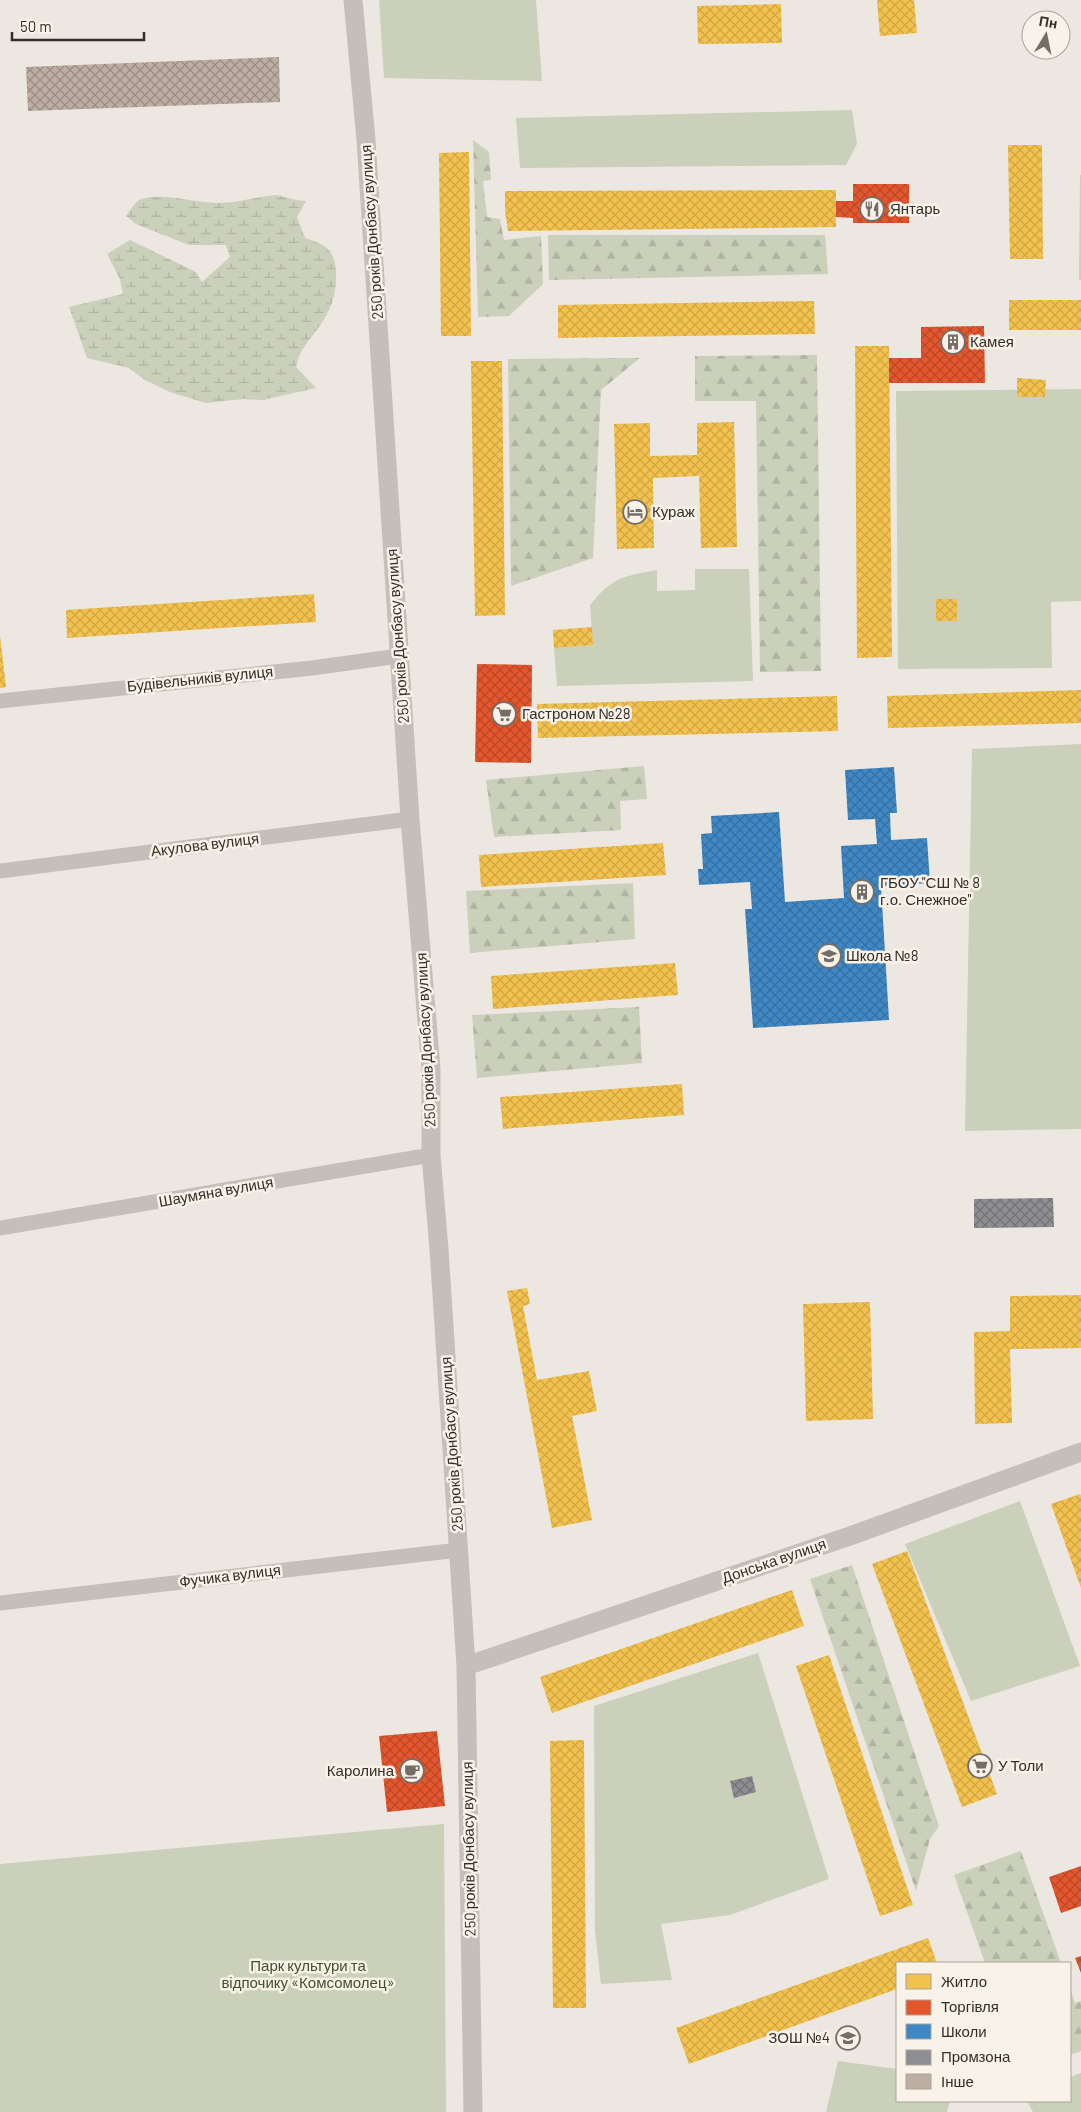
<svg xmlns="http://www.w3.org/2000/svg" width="1081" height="2112" font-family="Barlow,sans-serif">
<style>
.green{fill:#cbd0bb}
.forest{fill:url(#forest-firs)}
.wetland{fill:url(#wetland-marsh)}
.homes{fill:url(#homes-cross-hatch)}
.shops{fill:url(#shops-cross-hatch)}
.schools{fill:url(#schools-cross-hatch)}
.industry{fill:url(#industry-cross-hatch)}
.building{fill:url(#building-cross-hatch)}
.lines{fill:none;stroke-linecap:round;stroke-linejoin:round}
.minor{stroke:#c4bfba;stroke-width:15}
.tertiary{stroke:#c4bfba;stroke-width:19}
.labels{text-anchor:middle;stroke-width:5;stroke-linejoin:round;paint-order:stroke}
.poi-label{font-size:15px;fill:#352d28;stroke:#f8f2e8;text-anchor:start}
.street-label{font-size:15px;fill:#352d28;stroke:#f8f2e8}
.park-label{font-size:15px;fill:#41512e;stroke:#f8f2e8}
</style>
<defs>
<pattern id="forest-firs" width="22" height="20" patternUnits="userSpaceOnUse" patternTransform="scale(1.25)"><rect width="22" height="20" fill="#cbd0bb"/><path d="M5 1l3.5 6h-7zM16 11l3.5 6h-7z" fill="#afb3a1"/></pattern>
<pattern id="wetland-marsh" width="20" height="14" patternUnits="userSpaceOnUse" patternTransform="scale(1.25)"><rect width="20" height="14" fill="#cbd0bb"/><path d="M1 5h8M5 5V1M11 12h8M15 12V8" fill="none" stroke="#afb3a1"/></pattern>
<pattern id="homes-cross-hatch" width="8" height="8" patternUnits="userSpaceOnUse" patternTransform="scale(1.25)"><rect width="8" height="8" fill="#f2c14e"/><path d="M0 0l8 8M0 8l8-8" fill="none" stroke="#d0a644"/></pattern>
<pattern id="shops-cross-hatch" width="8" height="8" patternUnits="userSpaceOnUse" patternTransform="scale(1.25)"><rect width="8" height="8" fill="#e4572e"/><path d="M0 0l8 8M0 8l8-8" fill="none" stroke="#ba4827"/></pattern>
<pattern id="schools-cross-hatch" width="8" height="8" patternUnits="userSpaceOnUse" patternTransform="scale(1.25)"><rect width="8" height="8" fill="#3f88c5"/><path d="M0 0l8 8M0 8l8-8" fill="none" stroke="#3670a0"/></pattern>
<pattern id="industry-cross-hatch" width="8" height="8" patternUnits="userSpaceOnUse" patternTransform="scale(1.25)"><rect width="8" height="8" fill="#8d8d92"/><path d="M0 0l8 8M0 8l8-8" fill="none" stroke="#747477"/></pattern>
<pattern id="building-cross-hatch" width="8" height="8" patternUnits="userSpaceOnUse" patternTransform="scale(1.25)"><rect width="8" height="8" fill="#beada3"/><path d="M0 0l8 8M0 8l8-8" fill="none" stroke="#9b8d85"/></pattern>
</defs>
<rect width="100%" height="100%" fill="#ece7e0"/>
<path class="green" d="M379,0h157l6,81 -158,-3z
M852,110l5,34 -11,21 -326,3 -4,-50z
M1080,175h1v105h-2z
M1081,389v212l-30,1 1,66 -154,1 -2,-278z
M695,569h54l4,112 -196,5 -3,-38 39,-3 -3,-40c24,-29 32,-28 67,-35v21l38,-1z
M1081,744v385l-116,2 7,-382z
M1020,1501l60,165 -109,35 -66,-157z
M758,1653l71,226 -99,36 -69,9 11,56 -71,4 -6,-53 -1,-225z
M444,1824l2,288h-446v-248z
M838,2061l59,8v32h53l-3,11h-121z
M1081,2073v39h-48l-6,-11h43v-24z"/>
<path class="forest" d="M473,140l16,12 2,28 -8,1 4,36 13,2 4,21 37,-4 2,48 -34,32 -31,1z
M548,235h277l3,39 -279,6z
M817,355l4,316 -61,1 -4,-271h-61v-45z
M640,358l-39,32 -8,168 -82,28 -3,-227z
M644,766l3,33 -27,2 1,29 -127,7 -8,-57z
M633,883l2,56 -165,14 -4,-62z
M639,1007l3,56 -165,15 -5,-63z
M852,1565l87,261 -9,13 -14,52 -106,-312z
M1021,1851l40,112h-76l-31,-88z
M1070,1989l5,14 6,-2v50l-11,4z"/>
<path class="wetland" d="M277,195l19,5 10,1 -9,16 8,21c19,6 30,11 31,34 1,21 -5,38 -17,55 -10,14 -20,23 -23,40l20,21 -53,12 -20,-1 -37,4 -36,-11 -25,-12 -16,-12 -42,-10 -18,-51 54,-13 -3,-15 -13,-25 23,-14 66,32 6,10 28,-25 -4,-12h-37l-53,-21 -10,-8c4,-5 9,-15 15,-17 23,-7 54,4 78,4 20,0 38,-7 58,-8z"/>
<path class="homes" d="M877,0h37l3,33 -37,3z
M781,4l1,39 -84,1 -1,-38z
M1008,145h34l1,114h-33z
M469,152l2,184h-30l-2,-183z
M836,190v37l-328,4 -3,-20v-20z
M1009,300h72v30h-72z
M814,301l1,33 -257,4v-33z
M855,346h34l3,311 -35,1z
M471,361h31l3,254 -30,1z
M1017,378l29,2 -1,17h-28z
M734,422l3,125 -36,1 -2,-72 -46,2 1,70 -37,1 -3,-125 36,-1v33l47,-1v-32z
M314,594l2,28 -249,16 -1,-28z
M936,599h21v22h-21z
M592,627l1,18 -39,3 -1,-18z
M0,636l6,51 -6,1z
M1081,690v33l-193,5 -1,-32z
M837,696l1,35 -300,7 -1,-34z
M663,843l3,32 -185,12 -2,-32z
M675,963l3,32 -185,14 -2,-33z
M682,1084l2,31 -181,14 -3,-32z
M527,1288l3,16 -7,2 14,74 52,-9 8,40 -25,5 20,104 -40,8 -45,-237z
M1081,1295v53l-71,1 2,74 -37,1 -1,-92 36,-1v-35z
M870,1302l3,117 -67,2 -3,-117z
M1080,1494l1,2v92l-30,-84z
M907,1551l90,243 -35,13 -90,-243z
M792,1590l12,36 -252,87 -12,-36z
M829,1655l84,250 -33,11 -84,-250z
M584,1740l2,268h-33l-3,-267z
M928,1938l9,25h-40v26l-208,75 -13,-36z"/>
<path class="shops" d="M853,184h56v39h-56v-5l-17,-1v-16h17z
M984,326l1,57h-96v-25h32v-31z
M477,664l55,1 -1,98 -56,-1z
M437,1731l8,75 -58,6 -8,-76z
M1081,1866v40l-20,7 -12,-36z
M1081,1956v17l-6,-15z"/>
<path class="schools" d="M894,767l3,46h-7l1,27 36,-2 3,45 -49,3 8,134 -136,8 -8,-119h7l-2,-27 -51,3 -1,-16h5l-2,-35 11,-1 -1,-17 68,-4 6,90 59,-4 -3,-52 36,-2 -2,-25 -27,1 -3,-50z"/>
<path class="industry" d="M1053,1198l1,29 -80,1v-29z
M752,1776l4,16 -22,6 -4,-17z"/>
<path class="building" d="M279,57l1,45 -252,9 -2,-44z"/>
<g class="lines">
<path class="minor" d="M0,701l312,-33 87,-12
M0,871l410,-52
M0,1228l431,-73
M0,1603l459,-53"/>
<path class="tertiary" d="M353,0l13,140 44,679 21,250v86l8,94 27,417 7,446
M466,1666l384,-130 231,-84"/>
</g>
<defs>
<g id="restaurant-ring" transform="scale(1.25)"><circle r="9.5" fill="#f8f2e8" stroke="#756e68" stroke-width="1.5"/><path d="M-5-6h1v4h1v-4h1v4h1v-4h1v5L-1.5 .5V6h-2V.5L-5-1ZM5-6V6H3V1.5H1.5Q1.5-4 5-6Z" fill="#756e68"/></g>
<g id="building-ring" transform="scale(1.25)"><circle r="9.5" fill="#f8f2e8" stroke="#756e68" stroke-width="1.5"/><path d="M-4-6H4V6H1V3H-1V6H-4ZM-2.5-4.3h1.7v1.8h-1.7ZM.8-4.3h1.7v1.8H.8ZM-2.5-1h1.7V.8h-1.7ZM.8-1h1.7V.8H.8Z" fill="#756e68"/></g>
<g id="hotel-ring" transform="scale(1.25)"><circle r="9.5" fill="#f8f2e8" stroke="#756e68" stroke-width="1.5"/><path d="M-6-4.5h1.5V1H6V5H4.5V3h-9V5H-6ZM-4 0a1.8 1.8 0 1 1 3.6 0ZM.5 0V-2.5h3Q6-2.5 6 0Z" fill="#756e68"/></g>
<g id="supermarket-ring" transform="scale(1.25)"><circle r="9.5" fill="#f8f2e8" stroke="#756e68" stroke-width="1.5"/><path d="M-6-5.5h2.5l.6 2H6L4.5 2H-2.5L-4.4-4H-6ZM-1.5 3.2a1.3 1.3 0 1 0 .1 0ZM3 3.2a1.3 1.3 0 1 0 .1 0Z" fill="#756e68"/></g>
<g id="school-ring" transform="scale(1.25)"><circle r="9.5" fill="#f8f2e8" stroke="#756e68" stroke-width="1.5"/><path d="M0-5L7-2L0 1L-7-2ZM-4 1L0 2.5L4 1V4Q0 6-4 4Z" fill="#756e68"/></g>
<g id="cafe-ring" transform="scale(1.25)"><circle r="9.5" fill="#f8f2e8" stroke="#756e68" stroke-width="1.5"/><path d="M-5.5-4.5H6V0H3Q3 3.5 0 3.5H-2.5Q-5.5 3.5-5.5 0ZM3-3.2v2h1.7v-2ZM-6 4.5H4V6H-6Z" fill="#756e68"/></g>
</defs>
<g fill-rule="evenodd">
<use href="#restaurant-ring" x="872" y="209"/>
<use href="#building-ring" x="953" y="342"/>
<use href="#hotel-ring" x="635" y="512"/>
<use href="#supermarket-ring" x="504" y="714"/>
<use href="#building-ring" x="862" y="892"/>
<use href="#school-ring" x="829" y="956"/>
<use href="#supermarket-ring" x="980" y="1766"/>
<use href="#cafe-ring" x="412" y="1771"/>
<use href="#school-ring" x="848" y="2038"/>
</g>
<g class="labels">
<g class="poi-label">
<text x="890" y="214">Янтарь</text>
<text x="970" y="347">Камея</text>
<text x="652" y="517">Кураж</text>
<text x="522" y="719">Гастроном №28</text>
<text x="880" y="888">ГБОУ "СШ № 8<tspan x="880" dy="17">г.о. Снежное"</tspan></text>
<text x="846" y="961">Школа №8</text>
<text x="998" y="1771">У Толи</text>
<text x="394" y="1776" text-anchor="end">Каролина</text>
<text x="830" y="2043" text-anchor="end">ЗОШ №4</text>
</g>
<g class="street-label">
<text transform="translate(372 232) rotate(-94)" y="5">250 років Донбасу вулиця</text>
<text transform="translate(398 636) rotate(-94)" y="5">250 років Донбасу вулиця</text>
<text transform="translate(200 679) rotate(-6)" y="5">Будівельників вулиця</text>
<text transform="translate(205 845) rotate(-7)" y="5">Акулова вулиця</text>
<text transform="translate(426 1040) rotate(-93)" y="5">250 років Донбасу вулиця</text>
<text transform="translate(216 1192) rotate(-10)" y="5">Шаумяна вулиця</text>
<text transform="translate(452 1444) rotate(-94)" y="5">250 років Донбасу вулиця</text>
<text transform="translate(774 1561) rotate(-19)" y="5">Донська вулиця</text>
<text transform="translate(230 1576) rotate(-7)" y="5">Фучика вулиця</text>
<text transform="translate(469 1849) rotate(-91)" y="5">250 років Донбасу вулиця</text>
</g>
<g class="park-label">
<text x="308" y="1971">Парк культури та<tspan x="308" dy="17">відпочику «Комсомолец»</tspan></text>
</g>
</g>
<rect x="896" y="1962" width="175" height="140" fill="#f8f2e8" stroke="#aaa39b"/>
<rect x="906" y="1974" width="25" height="15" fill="#f2c14e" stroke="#aaa39b"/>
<text x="941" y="1987" font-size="15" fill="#352d28">Житло</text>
<rect x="906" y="2000" width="25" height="15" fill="#e4572e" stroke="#aaa39b"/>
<text x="941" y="2012" font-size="15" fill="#352d28">Торгівля</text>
<rect x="906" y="2024" width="25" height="15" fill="#3f88c5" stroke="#aaa39b"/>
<text x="941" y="2037" font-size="15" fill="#352d28">Школи</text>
<rect x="906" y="2050" width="25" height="15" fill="#8d8d92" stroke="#aaa39b"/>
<text x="941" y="2062" font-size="15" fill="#352d28">Промзона</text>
<rect x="906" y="2074" width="25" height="15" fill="#beada3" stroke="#aaa39b"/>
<text x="941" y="2087" font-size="15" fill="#352d28">Інше</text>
<g transform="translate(1046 35) rotate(10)"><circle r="24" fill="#f8f2e8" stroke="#aaa39b"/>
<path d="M0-4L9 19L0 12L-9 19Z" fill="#756e68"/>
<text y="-8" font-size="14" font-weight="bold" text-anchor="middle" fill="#352d28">Пн</text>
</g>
<path d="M12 32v8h132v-8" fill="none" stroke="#352d28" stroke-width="2.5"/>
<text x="20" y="32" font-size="15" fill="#352d28" stroke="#f8f2e8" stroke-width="4" paint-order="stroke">50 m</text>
</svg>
